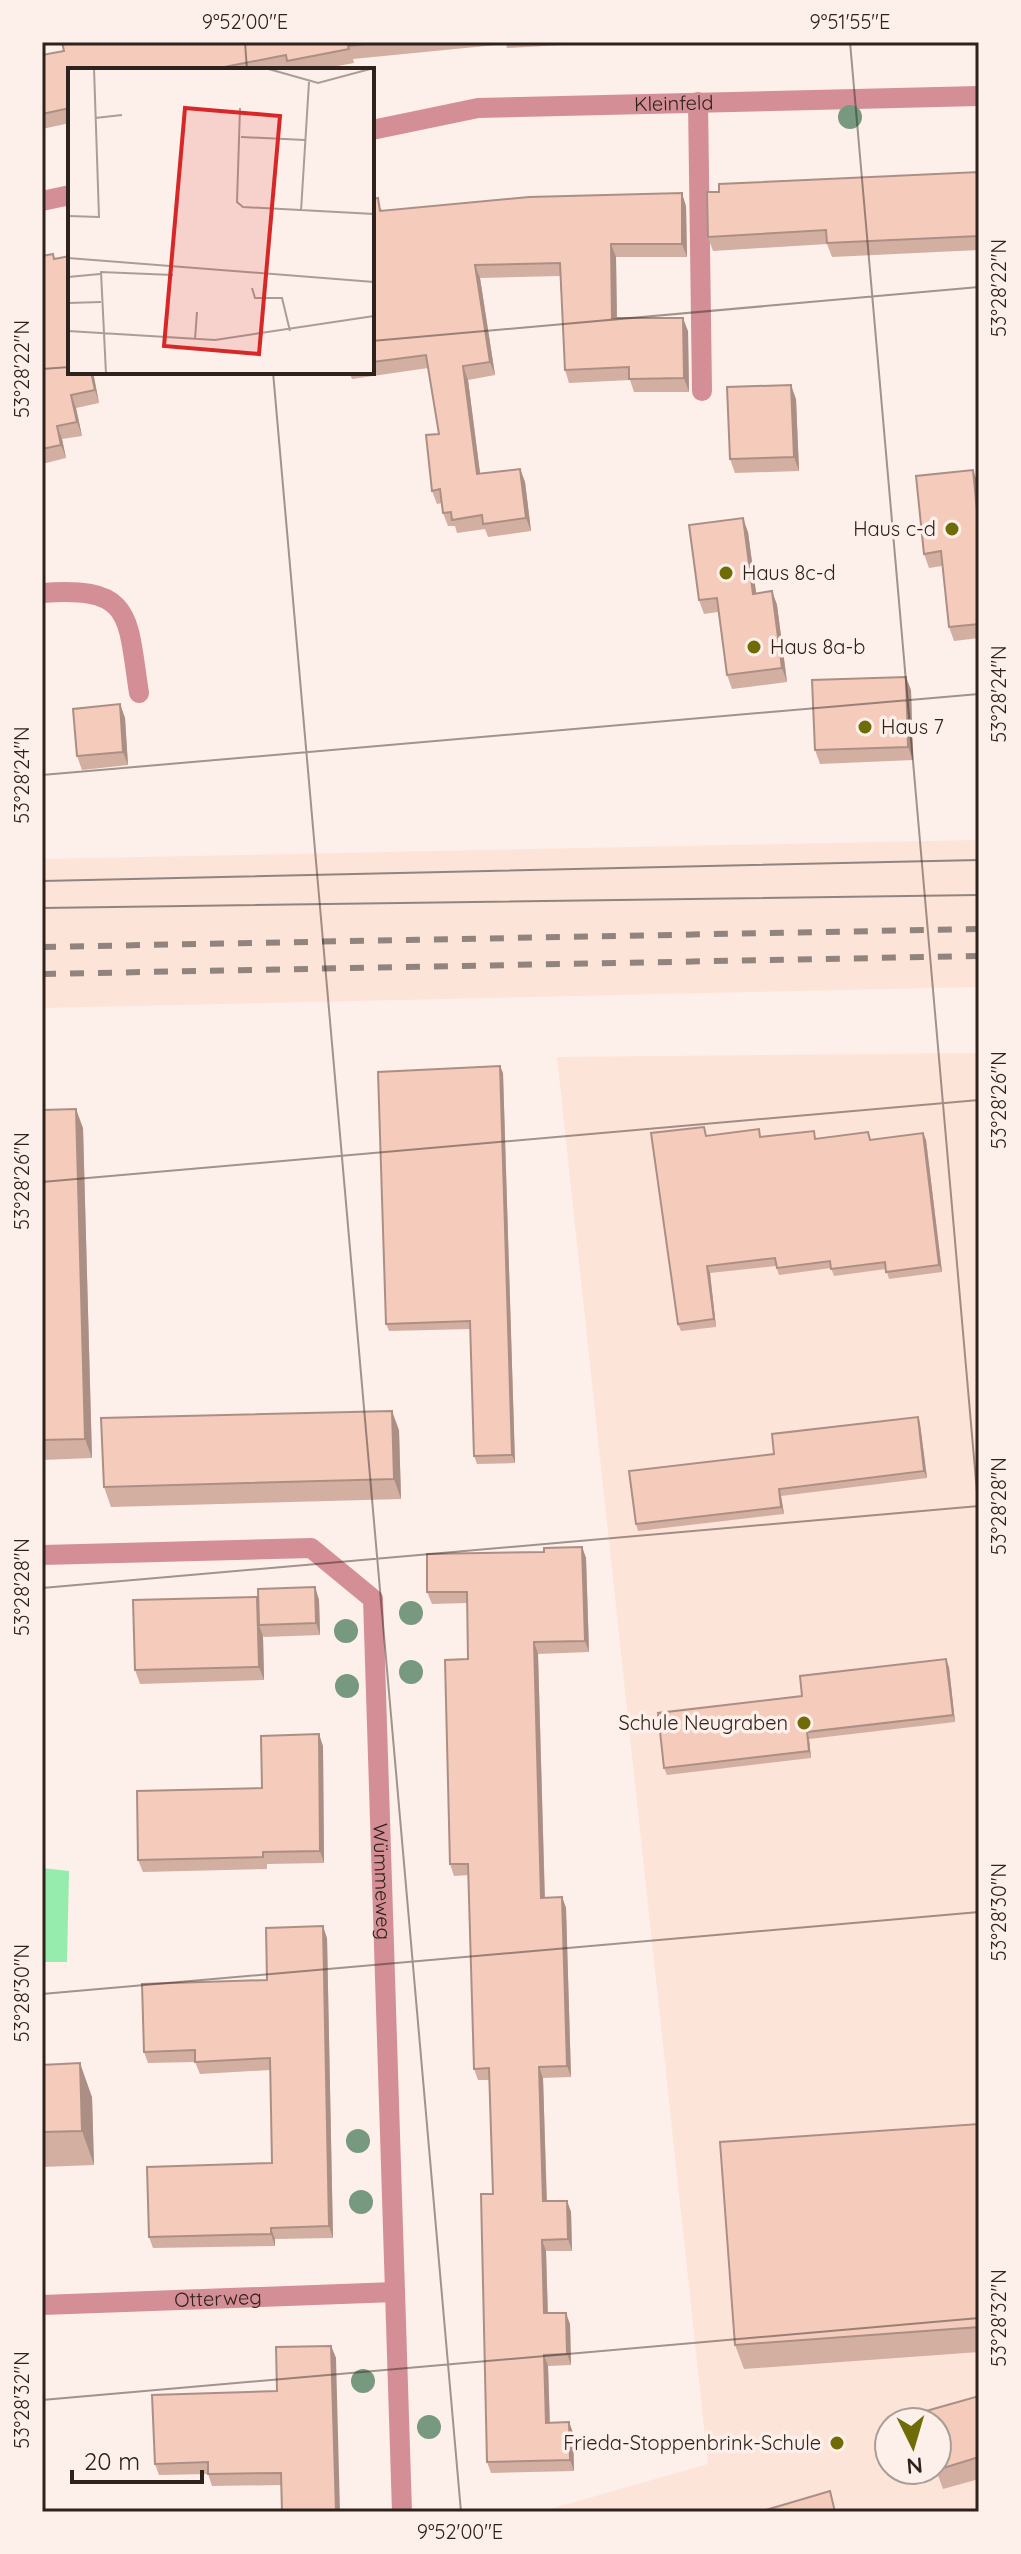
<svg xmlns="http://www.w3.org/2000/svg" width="1021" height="2554" font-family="Quicksand,sans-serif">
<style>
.built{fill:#fde4d9;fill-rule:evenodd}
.green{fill:#95ecad}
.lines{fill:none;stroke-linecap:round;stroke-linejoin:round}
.service{stroke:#d48e96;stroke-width:20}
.minor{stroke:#d48e96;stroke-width:20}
.tram{stroke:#91847e;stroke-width:2}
.rail{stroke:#91847e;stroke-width:6;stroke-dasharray:14 14;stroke-linecap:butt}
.tree{fill:#77997f}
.wall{fill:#d3afa2}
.shaded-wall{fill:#ac8f84}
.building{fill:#f5ccbc;stroke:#ac8f84;stroke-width:2}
.ticks{fill:none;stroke:#2e221c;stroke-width:2;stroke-opacity:0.45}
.poi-dot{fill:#6f6c08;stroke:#fdefe9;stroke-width:3}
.labels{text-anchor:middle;stroke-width:7;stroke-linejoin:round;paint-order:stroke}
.street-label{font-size:20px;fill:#2e221c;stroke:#fdefe9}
.poi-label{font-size:20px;fill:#2e221c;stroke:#fdefe9;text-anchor:end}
.inset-road{fill:none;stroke:#aa9d97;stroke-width:2}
.view{fill:#d62828;fill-opacity:0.15;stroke:#d62828;stroke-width:4}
.inset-edge{fill:none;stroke:#2e221c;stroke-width:4}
.neatline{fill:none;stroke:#2e221c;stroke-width:3}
.ticks-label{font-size:20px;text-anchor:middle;fill:#2e221c}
</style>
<rect width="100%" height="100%" fill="#fdefe9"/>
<path class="built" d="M979,840v147l-937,21v-149z
M979,1053v1459h-439l168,-48 -151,-1407zM889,2422h48v48h-48z"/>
<path class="green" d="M42,1868l27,3 -2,91h-25z"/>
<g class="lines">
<path class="service" d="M698,102l4,289
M42,593c92,-7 85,23 97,100"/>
<g class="minor">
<path id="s1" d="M372,130l106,-22 501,-12"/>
<path d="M42,201l28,-6"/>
<path id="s2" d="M42,1555l269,-7 62,51 29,913"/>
<path id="s3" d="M42,2305l353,-13"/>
</g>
<path class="tram" d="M42,881l937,-21
M42,908l937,-13"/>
<path class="rail" d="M42,947l937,-18
M42,974l937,-18"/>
</g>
<g class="tree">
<circle cx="850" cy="117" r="12"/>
<circle cx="411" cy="1613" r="12"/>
<circle cx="346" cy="1631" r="12"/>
<circle cx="411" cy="1672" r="12"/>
<circle cx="347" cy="1686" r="12"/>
<circle cx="358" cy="2141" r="12"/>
<circle cx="361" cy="2202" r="12"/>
<circle cx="363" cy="2381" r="12"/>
<circle cx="429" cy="2427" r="12"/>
</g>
<path class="wall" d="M62,42h553l-108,6 -1,-4 -153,15 1,4 -38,7h-26v-2l-8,2h-212v53l-28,6v-74l22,-4z
M979,172v78l-147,7 -5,-13 -114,7 -5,-14 11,-45z
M372,199l11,12 303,-5 1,51h-71l1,61 71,13 1,61h-55l-4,-12 -61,3 -4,-13 -5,-94 -80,2 15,97 -27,5 12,94 40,-5 5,13 6,49 -43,6 -3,-8 -28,4 -2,-7h-7l-5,-13 -1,-10 -5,1 -5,-13 7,-57 -11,-66 -76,11 -3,-7h23z
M42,256l28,116h23l6,31 -23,5 6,28 -20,3 4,19 -24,6z
M796,399l3,72 -64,2 -5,-14z
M973,470l5,14 1,13v141l-25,3 -5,-14 -7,-61 -13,2 -5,-14z
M748,532l8,61 16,-2 5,14 10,77 -55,7 -5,-14 -9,-63 -14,2 -5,-14z
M911,690l2,70 -93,4 -5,-14z
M120,704l5,14 3,47 -46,5 -5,-14z
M503,1073l12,390 -38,1 -3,-8 -4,-127 -81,2 -3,-7z
M42,1110l41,18 9,330 -50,2z
M923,1133l3,7 16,132 -53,7 -3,-10 -52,7 -3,-8 -52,7 -3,-9 -66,7 6,54 -35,4 -3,-7 29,-188 164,4z
M918,1417l2,7 7,54 -146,18 3,18 -146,17 -2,-7 138,-70z
M399,1430l2,69 -290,8 -7,-20z
M582,1547l4,11 3,94 -51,2 7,244 17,-1 4,11 5,169 -28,1 4,123h20l4,11 1,39h-26l2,62 22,11 1,41 -23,1 2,57 19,-1 4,11 1,38 -83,2 -4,-11 6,-268 -4,-114h-11l-4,-11 -5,-194 -15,1 -4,-12 18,-205 -1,-56 -35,1 -5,-12 117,-40z
M315,1587l4,13 1,35 -56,2 -1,-1 1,44 -124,4 -5,-14z
M949,1667l6,55 -146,17 2,19 -144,17 -3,-7z
M323,1746l1,117 -57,1v5l-124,3 -5,-12 124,-72z
M327,1938l6,300 -58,1v7l-122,2 -4,-11 123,-74 -2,-93 -70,4 -5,-12 -47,1 -4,-11 123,-72z
M42,2065l50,32 2,68 -52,2z
M979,2124v228l-235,17 -9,-24z
M331,2346l5,12 -55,127 -69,1 -4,-12 -49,1 -4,-11 122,-73z
M979,2396v83l-36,10 -7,-19z"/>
<path class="shaded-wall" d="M682,193l4,13 1,51 -5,-13z
M611,244l5,13 1,74 -5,-13z
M475,265l5,13 15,97 -5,-13z
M683,318l5,13 1,61 -5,-14z
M463,366l5,14 14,108 -5,-14z
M91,372h2l6,31 -4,-13z
M791,385l5,14 3,72 -5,-14z
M71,395l5,13 6,28 -5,-14z
M57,426l5,13 4,19 -5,-13z
M520,469l5,13 6,49 -5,-13z
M973,470l5,14 1,13v34z
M743,518l5,14 10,75 -5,-13z
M772,591l5,14 10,77 -5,-14z
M906,677l5,13 2,70 -5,-13z
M120,704l5,14 3,47 -5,-13z
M500,1066l3,7 12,390 -3,-8z
M76,1109l7,19 9,330 -7,-19z
M923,1133l3,7 16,132 -3,-7z
M707,1266l3,7 6,54 -2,-8z
M392,1411l7,19 2,69 -7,-20z
M918,1417l2,7 7,54 -3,-7z
M779,1489l2,7 3,18 -3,-7z
M582,1547l4,11 3,94 -4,-11z
M315,1587l4,13 1,35 -4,-12z
M257,1597l2,28 4,11 1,44 -5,-13z
M534,1642l4,12 7,255 -4,-11z
M946,1659l3,8 6,55 -2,-7z
M807,1732l2,7 2,19 -2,-7z
M319,1734l4,12 1,117 -4,-12z
M562,1897l4,11 5,169 -4,-11z
M323,1926l4,12 6,300 -4,-12z
M80,2063l12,34 2,68 -12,-34z
M539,2067l4,11 4,135 -4,-12z
M567,2201l4,11 1,39 -4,-12z
M271,2228l4,11v7l-4,-12z
M542,2240l4,11 2,73 -4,-11z
M566,2313l4,11 1,41 -4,-11z
M331,2346l5,12 4,154h-4z
M544,2355l4,11 2,68 -4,-11z
M569,2422l4,11 1,38 -4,-11z"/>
<path class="building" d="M62,42h322l-36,4 1,3 -62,12 -1,-6 -77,15h-139v38l-28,6v-59l22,-4z
M979,172v64l-152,7 -1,-13 -118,7 -1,-45h12v-8z
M682,193v51h-71l1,74h71l1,60 -55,1v-12l-64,3 -5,-107 -85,2 15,97 -27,4 14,108 43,-5 6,49 -43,6 -1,-9 -30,5 -1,-8 -8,1 -3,-24 -8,2 -6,-56 13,-1 -13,-79 -54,7v-163l6,-1 2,13 149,-14z
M53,254l1,5 16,-3v116h21l4,18 -24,5 6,27 -20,4 4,19 -19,4v-193z
M791,385l3,72 -64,2 -3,-72z
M973,470l6,61v93l-30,3 -8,-76 -17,3 -8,-78z
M743,518l10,76 19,-3 10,77 -55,7 -10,-77 -18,2 -10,-75z
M906,677l2,70 -93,3 -3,-70z
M120,704l3,48 -46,4 -4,-47z
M500,1066l12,389 -38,1 -4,-135 -84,3 -8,-252z
M76,1109l9,330 -43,1v-330z
M704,1127l2,9 53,-7 1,8 54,-6 1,8 53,-7 2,8 53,-7 16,132 -53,7 -1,-10 -54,7 -1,-8 -53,7 -2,-10 -68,8 7,53 -36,5 -27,-191z
M392,1411l2,68 -290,8 -3,-69z
M918,1417l6,54 -145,18 2,18 -145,17 -7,-53 145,-17 -2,-20z
M582,1547l3,94 -51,1 7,256 21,-1 5,169 -28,1 4,134h24l1,38 -26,1 2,73h22l1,41 -23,1 2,68 23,-1 1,38 -83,2 -6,-268h12l-4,-126 -15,1 -6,-205h-18l-5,-204 23,-1 -1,-67h-40v-38l117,-2v-4z
M315,1587l1,36 -57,2 -1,-36z
M257,1597l2,70 -124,3 -2,-70z
M946,1659l7,56 -146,17 2,19 -145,17 -6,-55 144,-17 -2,-20z
M319,1734l1,117 -57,1v5l-125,3 -1,-69 125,-3 -1,-52z
M323,1926l6,300 -58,2v6l-122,3 -2,-70 125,-4 -2,-105 -75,4v-12l-51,2 -2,-68 125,-4 -1,-52z
M80,2063l2,68 -40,1v-67z
M979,2124v203l-244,18 -15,-203z
M331,2346l5,166h-54l-1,-39 -73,1v-12l-53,2 -3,-69 125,-4 -1,-44z
M979,2396v61l-42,13v-48h-15l-3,-9z
M830,2491l5,21h-76z"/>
<path class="ticks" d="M245,42l2,28M850,42l129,1473M372,341l607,-54M42,369l28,-2M273,372l188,2140M42,775l937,-81M42,1182l937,-82M42,1588l937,-82M42,1994l937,-82M42,2400l937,-82"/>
<g class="poi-dot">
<circle cx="952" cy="529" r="8"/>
<circle cx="726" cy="573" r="8"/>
<circle cx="754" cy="647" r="8"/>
<circle cx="865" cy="727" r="8"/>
<circle cx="804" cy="1723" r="8"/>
<circle cx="837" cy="2443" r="8"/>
</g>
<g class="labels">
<g class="street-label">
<text dy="7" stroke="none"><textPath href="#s1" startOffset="304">Kleinfeld</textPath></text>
<text dy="7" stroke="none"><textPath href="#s2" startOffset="632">Wümmeweg</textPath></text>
<text dy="7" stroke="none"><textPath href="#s3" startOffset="176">Otterweg</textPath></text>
</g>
<g class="poi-label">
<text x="936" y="536">Haus c-d</text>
<text x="742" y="580" text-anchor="start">Haus 8c-d</text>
<text x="770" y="654" text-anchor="start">Haus 8a-b</text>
<text x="881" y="734" text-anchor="start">Haus 7</text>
<text x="788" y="1730">Schule Neugraben</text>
<text x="821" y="2450">Frieda-Stoppenbrink-Schule</text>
</g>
</g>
<g transform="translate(68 68)">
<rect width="306" height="306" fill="#fdefe9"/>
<path class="inset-road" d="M197,0l53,15 56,-15M172,40l-3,94 6,5 131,7M27,50l27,-3M173,69l64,3M233,143l8,-129M0,148l31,1 -5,-149M0,190l306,24M0,209l32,-3M184,220l3,10h27l8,33M0,235l33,-1M0,263l147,9 159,-24M127,271l2,-27M38,306l-5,-102 72,3"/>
<path class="view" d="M117,40l95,8 -21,238 -95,-8z"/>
<rect width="306" height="306" class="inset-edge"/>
</g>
<rect width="1021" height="2554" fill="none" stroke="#fdefe9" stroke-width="88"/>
<g transform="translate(913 2446) rotate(175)"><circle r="38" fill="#fdefe9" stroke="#aa9d97" stroke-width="2"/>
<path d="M0-6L14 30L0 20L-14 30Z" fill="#6f6c08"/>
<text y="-12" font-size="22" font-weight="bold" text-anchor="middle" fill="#2e221c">N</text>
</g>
<path d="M72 2470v12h130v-12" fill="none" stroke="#2e221c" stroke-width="4"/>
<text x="84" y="2470" font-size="24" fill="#2e221c" stroke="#fdefe9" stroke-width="6" paint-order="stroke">20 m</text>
<rect x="44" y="44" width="933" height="2466" class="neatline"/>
<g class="ticks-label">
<text x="245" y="29">9°52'00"E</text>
<text x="850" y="29">9°51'55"E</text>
<text transform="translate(999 288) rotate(-90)" y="7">53°28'22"N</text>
<text transform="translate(22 369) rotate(-90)" y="7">53°28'22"N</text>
<text transform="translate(999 694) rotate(-90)" y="7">53°28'24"N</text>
<text transform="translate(22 775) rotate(-90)" y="7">53°28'24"N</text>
<text transform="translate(999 1100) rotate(-90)" y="7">53°28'26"N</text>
<text transform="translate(22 1181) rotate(-90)" y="7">53°28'26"N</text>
<text transform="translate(999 1506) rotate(-90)" y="7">53°28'28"N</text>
<text transform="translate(22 1587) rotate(-90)" y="7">53°28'28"N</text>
<text transform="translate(999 1912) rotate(-90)" y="7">53°28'30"N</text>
<text transform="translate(22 1993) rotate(-90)" y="7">53°28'30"N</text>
<text transform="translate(999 2318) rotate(-90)" y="7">53°28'32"N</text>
<text transform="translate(22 2400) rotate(-90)" y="7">53°28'32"N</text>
<text x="460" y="2539">9°52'00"E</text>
</g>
</svg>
